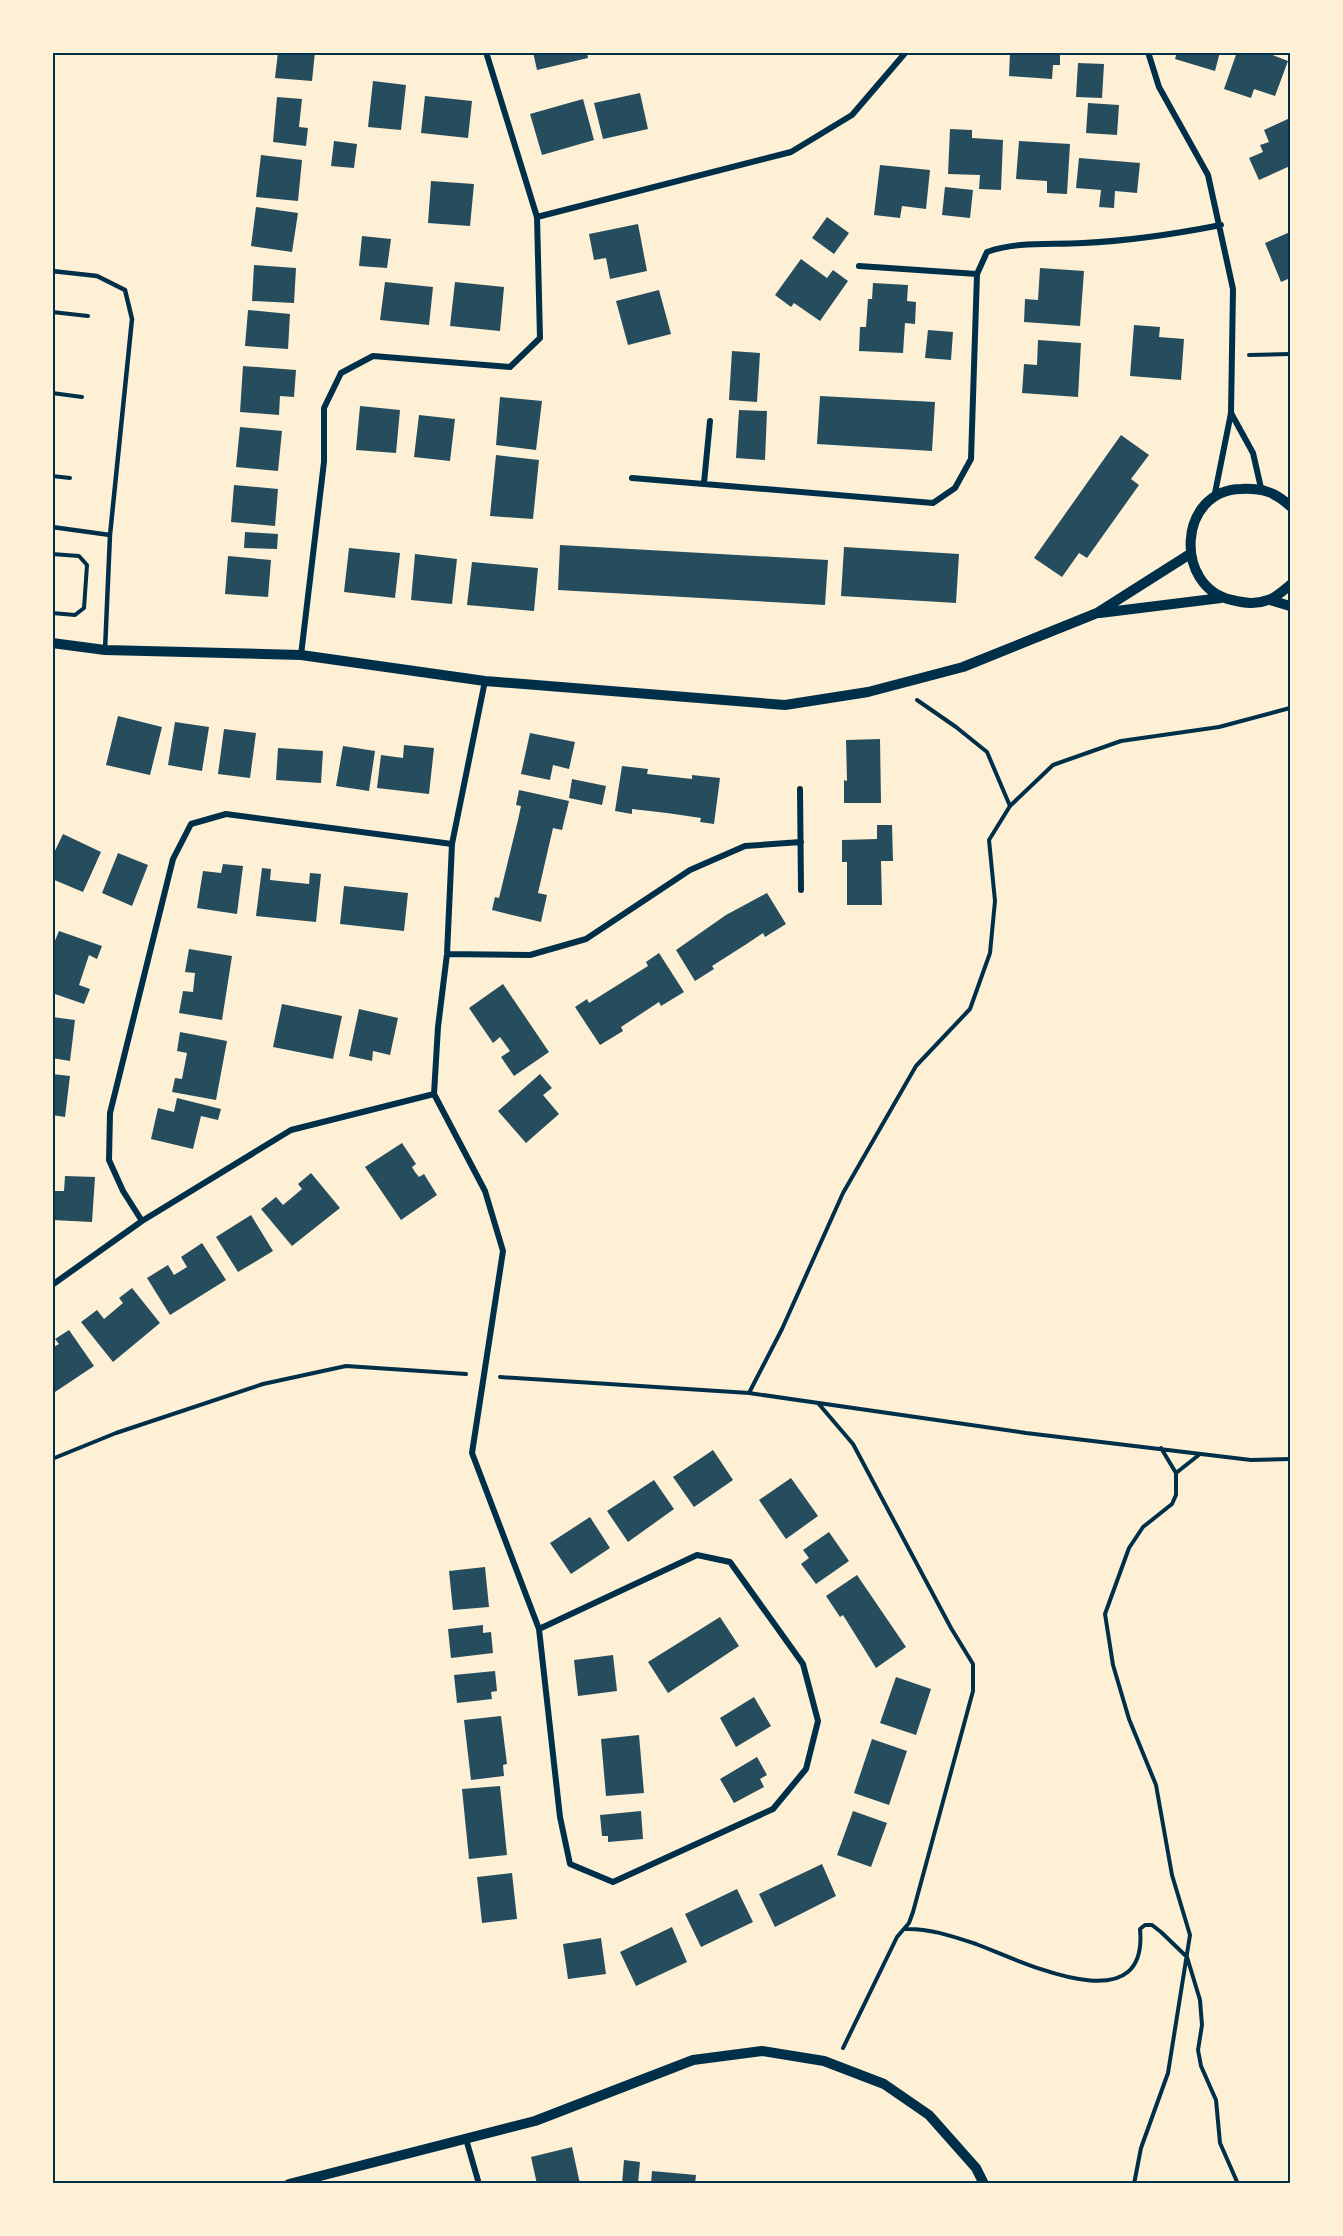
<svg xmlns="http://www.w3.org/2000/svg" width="1343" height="2236" font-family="Roboto,sans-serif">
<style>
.building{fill:#264d5e}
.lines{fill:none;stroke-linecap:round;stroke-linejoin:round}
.path{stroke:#003049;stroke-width:4}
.service{stroke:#003049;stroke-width:4.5}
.minor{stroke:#003049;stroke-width:6}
.tertiary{stroke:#003049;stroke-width:10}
.neatline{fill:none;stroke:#003049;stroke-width:2}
</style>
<rect width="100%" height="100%" fill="#fdf0d5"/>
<path class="building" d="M278,52h37l-3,29 -37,-3z
M533,52h54l1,6 -51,12z
M1010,52h50v13h-7l-1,14 -43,-3z
M1177,52h43l-5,19 -40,-12z
M1237,52h28l23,9 -13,35 -21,-7 -3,9 -27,-9z
M1078,63l26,1 -2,34 -26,-1z
M373,81l33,4 -5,45 -33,-3z
M640,93l8,36 -45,10 -9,-36z
M425,96l47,5 -4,37 -47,-5z
M277,97l25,2 -3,28 9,1 -2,18 -33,-4z
M583,99l11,41 -52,15 -12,-41z
M1088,103l31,2 -2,30 -31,-2z
M1290,118v48l-31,14 -10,-22 14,-6 -3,-7 9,-3 -5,-12z
M950,129l22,1v8l31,2 -2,50 -22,-1 1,-14 -32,-1z
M334,141l23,3 -3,24 -23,-2z
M1019,141l51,3 -3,50 -20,-1v-12l-31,-2z
M261,155l41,5 -4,41 -42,-4z
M1079,158l61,5 -3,30 -22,-2 -1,17 -15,-1 2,-17 -25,-2z
M880,165l50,5 -4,39 -24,-3 -2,12 -26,-3z
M431,181l43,3 -4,42 -42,-3z
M945,187l28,3 -3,28 -28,-3z
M256,207l42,6 -6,39 -41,-6z
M827,217l22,16 -15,21 -22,-16z
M638,224l9,47 -37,8 -4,-21 -12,2 -5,-26z
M1290,232v46l-9,4 -16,-39z
M362,236l29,3 -4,29 -28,-2z
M801,259l26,19 6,-8 15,11 -28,40 -26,-18 -3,4 -16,-12z
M254,265l42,3 -2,35 -42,-2z
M1040,268l44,3 -4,55 -56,-4 1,-23 13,1z
M385,282l48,5 -4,38 -49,-5z
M455,282l49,5 -4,44 -50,-5z
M873,283l35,2 -1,16 9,1 -1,22 -10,-1 -2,30 -44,-2 1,-24h6l2,-28h4z
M659,290l12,44 -43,11 -12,-44z
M248,310l42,4 -2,35 -43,-3z
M1134,325l26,2 -1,10 25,2 -3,41 -51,-4z
M928,330l25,2 -2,28 -26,-2z
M1038,340l43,3 -3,54 -56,-4 2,-29 13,1z
M732,351l28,2 -3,49 -28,-2z
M243,366l53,4 -2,27 -14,-1 -1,19 -39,-3z
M820,396l115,6 -3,49 -115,-7z
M500,397l42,4 -6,49 -40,-5z
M360,406l40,4 -4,43 -40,-3z
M739,410l28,1 -2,49 -29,-2z
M419,415l36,4 -5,42 -36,-4z
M240,427l42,4 -4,40 -42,-4z
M1121,435l28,20 -18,24 8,6 -52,73 -8,-5 -17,24 -28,-19z
M496,455l43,5 -6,59 -43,-3z
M234,485l44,4 -3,37 -44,-4z
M245,532l33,2 -1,15 -33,-1z
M560,545l268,15 -3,45 -267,-15z
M844,547l115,7 -3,49 -115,-7z
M349,548l51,5 -5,45 -51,-6z
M415,554l42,5 -5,45 -41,-4z
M228,556l43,4 -3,37 -43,-3z
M472,562l66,6 -4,43 -67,-6z
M118,716l44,11 -12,48 -44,-10z
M175,722l34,5 -7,44 -34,-6z
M224,729l32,4 -6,45 -32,-4z
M530,733l45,9 -6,27 -16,-4 -3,15 -29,-6z
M880,739l1,64h-37v-23l3,1 -1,-41z
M404,745l30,3 -5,46 -52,-6 4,-33 22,3z
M343,746l32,5 -6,40 -33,-5z
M278,748l45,3 -2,32 -45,-3z
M622,766l26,3 -1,5 45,5v-4l28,3 -6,46 -14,-2 1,-4 -34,-5 -35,-4v5l-17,-3z
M572,779l34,7 -4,19 -33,-7z
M519,790l50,11 -7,29 -9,-2 -15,65 9,2 -6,27 -49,-12 3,-13 4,1 19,-78 3,-14 -5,-1z
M877,825h15l1,36h-12l1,44h-35v-43h-5v-22l35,-1z
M63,834l38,18 -18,40 -31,-13v-22z
M118,853l30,12 -16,41 -30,-13z
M223,864l20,2 -6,48 -40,-6 6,-37 18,2z
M262,868l9,1 -1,11 39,4 1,-11 11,1 -5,48 -60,-6z
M344,886l64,7 -4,38 -64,-7z
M767,893l19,31 -21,13 -2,-4 -18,12 -33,21 2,3 -19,12 -19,-31 50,-35z
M59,931l43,15 -5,13 -8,-4 -10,30 11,4 -6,15 -32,-11v-45z
M189,949l43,7 -10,64 -43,-7 4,-22 10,1 2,-19 -10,-1z
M659,953l25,39 -23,14 -2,-4 -38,25 2,4 -23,14 -25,-38 12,-8 2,4 59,-37 -2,-4z
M503,984l46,68 -35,24 -13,-19 9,-6 -10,-14 -7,6 -24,-35z
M282,1004l60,12 -9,43 -60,-12z
M359,1009l39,9 -8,37 -17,-4 -1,10 -23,-5z
M52,1017l23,3 -5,41 -18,-3z
M180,1032l47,9 -11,59 -44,-8 3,-14 7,1 5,-26 -10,-2z
M52,1074l18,2 -5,41 -13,-2z
M540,1074l12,14 -9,7 16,19 -33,29 -28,-32z
M177,1098l44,11 -3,11 -17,-4 -8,33 -42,-10 7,-31 16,4z
M402,1143l14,21 -4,3 3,5 4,5 5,-3 13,21 -36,25 -36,-53z
M311,1173l29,35 -48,38 -31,-37 15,-12 7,8 19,-16 -4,-5z
M65,1176l30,1 -3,45 -40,-2v-29h12z
M251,1215l22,36 -35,21 -22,-35z
M202,1243l24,37 -56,35 -23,-37 21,-13 6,10 13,-8 -6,-10z
M132,1288l28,35 -47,39 -32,-40 16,-12 7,9 19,-16 -4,-5z
M69,1330l25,36 -42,28v-46l7,-4 -4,-5z
M713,1450l20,30 -39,27 -21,-30z
M791,1478l27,38 -32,23 -27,-39z
M654,1480l20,29 -46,33 -21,-31z
M590,1517l20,31 -39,26 -21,-31z
M829,1532l20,29 -33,23 -15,-20 8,-6 -6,-8z
M485,1567l4,40 -36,3 -4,-39z
M857,1575l49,72 -30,21 -33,-53 -3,2 -14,-21z
M720,1617l19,29 -71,47 -20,-31z
M483,1625v8l8,-1 2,21 -42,5 -3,-29z
M613,1655l4,36 -39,5 -4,-36z
M495,1671l2,20 -6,1 1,7 -35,4 -3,-28z
M896,1677l35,12 -15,46 -36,-12z
M754,1697l17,29 -35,21 -16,-29z
M501,1716l6,48 -4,1 1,11 -33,4 -7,-60z
M639,1735l5,58 -38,3 -5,-57z
M872,1739l35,12 -18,54 -35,-12z
M757,1757l10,18 -7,4 4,8 -30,16 -14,-24z
M500,1786l7,69 -38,4 -7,-70z
M641,1811l2,28 -35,3v-6h-6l-2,-21z
M853,1811l34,12 -16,44 -34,-12z
M822,1864l14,32 -61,31 -16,-33z
M512,1873l5,46 -35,4 -5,-46z
M737,1889l16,33 -52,25 -16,-33z
M672,1927l15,35 -51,24 -16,-34z
M601,1938l5,36 -38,5 -5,-35z
M572,2147l8,37h-43l-6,-27z
M624,2160l16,2 -2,22h-16z
M652,2171l44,4 -1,9h-44z"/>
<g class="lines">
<path class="path" d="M52,312l36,4
M1249,355l41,-1
M52,393l30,4
M52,476l18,2
M52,554l27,2 8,9 -3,43 -9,7 -23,-2
M917,700l39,27 31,25 23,54
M500,1377l249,16 277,40 225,27 39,-1
M749,1393l33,-64 61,-136 73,-127 54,-57 20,-56 5,-52 -6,-61 21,-34 43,-41 68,-24 98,-14 71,-19
M818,1403l35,41 98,184 22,36v27l-60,221 -4,11 -12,14 -54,111
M1161,1448l15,25 24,-19
M52,1459l64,-26 147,-49 83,-18 120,8
M904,1929c25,-1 48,7 72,15 43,16 173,82 164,-15l5,-4h7l9,7 26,25 13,43 2,25 -4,25 3,16 15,34 4,43 18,41
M1134,2184l7,-36 27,-75 22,-138 -18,-60 -16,-90 -27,-66 -16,-54 -8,-51 24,-66 14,-21 29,-23 4,-9v-22"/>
<path class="service" d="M52,271l45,5 28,14 7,29 -22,216 -5,115
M52,527l58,8"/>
<path class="minor" d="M1148,52l11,35 49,88 25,114 -2,124 -17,85
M537,217l254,-65 61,-37 54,-63
M859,266l118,8
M1231,413l22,40 8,35
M632,478l301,25 22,-15 16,-29 6,-185 10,-22c31,-11 63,-7 96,-9 46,-2 92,-9 138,-18
M704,483l6,-62
M301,655l23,-193v-54l17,-35 32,-17 137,11 30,-29 -3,-121 -51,-165
M485,681l-33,163 -5,110 -9,73 -4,67 51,97 18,60 -31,202 67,176 21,188 10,47 43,18 160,-73 33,-40 12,-48 -15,-57 -73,-102 -33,-7 -158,74
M800,789l1,101
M447,954l83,1 56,-16 104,-69 55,-24 56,-4
M142,1221l-19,-30 -14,-31 1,-47 63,-254 18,-35 35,-10 226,30
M52,1285l90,-64 149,-91 143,-36
M466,2139l13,45"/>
<path class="tertiary" d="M1290,506c-15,-14 -28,-18 -49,-17 -63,1 -68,98 -9,111 13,3 23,5 36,0 8,-2 16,-10 22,-15
M1270,600l20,6
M1100,613l121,-15
M52,643l53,7 196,5 184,26 300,24 83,-13 95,-25 134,-54 93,-59
M289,2184l246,-63 158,-61 69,-9 62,10 60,23 45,31 47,53 8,16"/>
</g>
<rect width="1343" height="2236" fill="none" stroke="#fdf0d5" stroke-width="108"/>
<rect x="54" y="54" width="1235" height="2128" class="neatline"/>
</svg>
